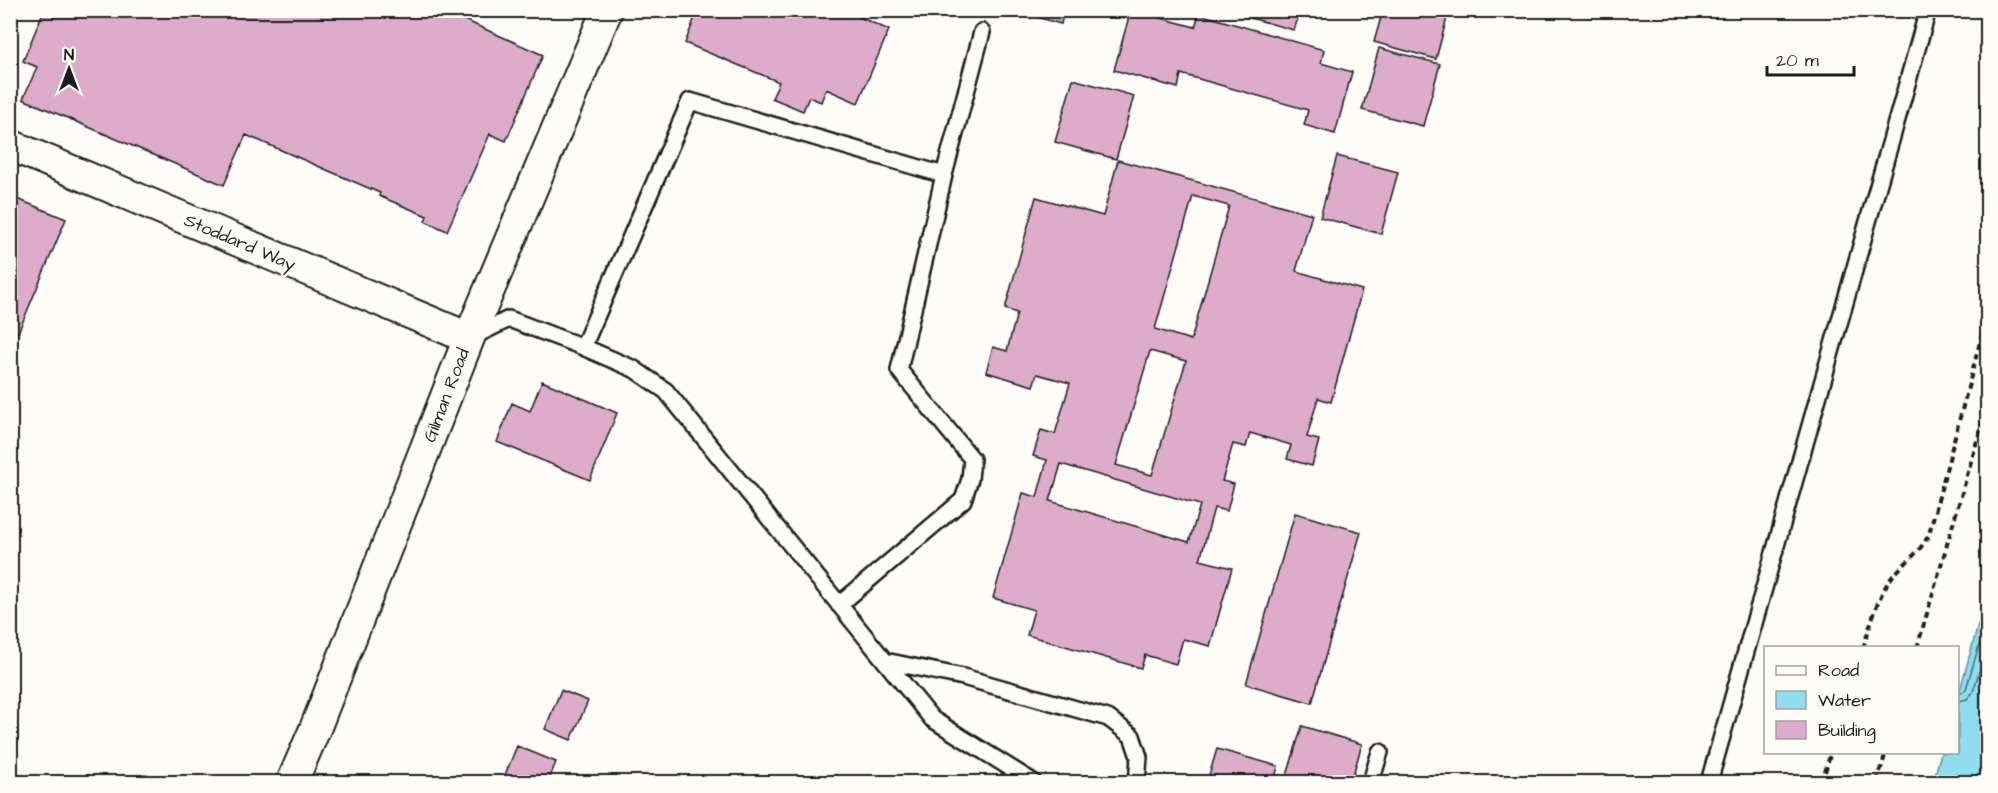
<svg xmlns="http://www.w3.org/2000/svg" width="1998" height="793" font-family="'Architects Daughter',sans-serif">
<style>
.water{fill:#8fdded;stroke:#619099;stroke-width:1.5}
.lines{fill:none;stroke-linecap:round;stroke-linejoin:round}
.shore{stroke:#4a6970;stroke-width:1.5}
.building{fill:#ddacca;stroke:#1c1c1c;stroke-width:1.5;fill-rule:evenodd}
.service-casing{stroke:#1c1c1c;stroke-width:20}
.minor-casing{stroke:#1c1c1c;stroke-width:34}
.path{stroke:#1c1c1c;stroke-width:4;stroke-dasharray:6 4.5;stroke-linecap:butt}
.service{stroke:#fdfcf7;stroke-width:15}
.minor{stroke:#fdfcf7;stroke-width:30}
.labels{text-anchor:middle;stroke-width:5;stroke-linejoin:round;paint-order:stroke}
.street-label{font-size:18px;fill:#1c1c1c;stroke:#fdfcf7}
</style>
<rect width="100%" height="100%" fill="#fdfcf7"/>
<filter id="ink" filterUnits="userSpaceOnUse"><feTurbulence type="fractalNoise" baseFrequency=".0167" numOctaves="2"/><feDisplacementMap in="SourceGraphic" scale="12" xChannelSelector="R" yChannelSelector="G"/><feConvolveMatrix kernelMatrix="1 2 1 2 8 2 1 2 1" color-interpolation-filters="sRGB"/></filter>
<g filter="url(#ink)">
<path class="water" d="M1987,593v189h-54l8,-29 17,-1v-55z"/>
<g class="lines">
<path class="shore" d="M1958,693l5,-1 3,-3 22,-74
M1958,701l9,-2 6,-7 15,-50"/>
</g>
<path class="building" d="M44,10h398l101,45 -37,86 -16,-7 -43,97 -22,-10 2,-5 -48,-20 1,-3 -134,-58 -22,50 -201,-86 14,-32 -14,-6z
M698,10h145l46,20 -31,73 -32,-14 -5,13 -12,-5 -6,14 -31,-13 7,-16 -94,-39z
M1012,10h52l-3,14z
M1131,10l64,17 4,-13 125,36 -3,13 31,9 -17,62 -31,-9 4,-15 -127,-36 -3,14 -64,-18z
M1237,10h46l16,5 -5,15 -58,-16z
M1383,10h66l-13,49 -62,-17z
M1379,48l61,16 -17,62 -61,-16z
M1073,79l61,17 -18,63 -61,-17z
M1337,156l61,16 -17,62 -61,-17z
M1118,160l194,54 -16,57 66,19 -31,112 -13,-4 -11,39 12,3 -7,26 -25,-7 4,-14 -41,-12 -4,14 -13,-3 -11,37 12,3 -7,27 -13,-3 -14,52 32,8 -22,78 -27,-7 -7,25 -31,-9 -4,13 -114,-33 7,-25 -41,-12 30,-105 14,4 10,-37 -14,-4 8,-26 14,4 15,-51 -33,-9 -4,12 -47,-14 7,-25 14,4 10,-38 -12,-4 31,-112 67,19zM1193,196l36,10 -38,134 -36,-11zM1150,351l36,10 -34,114 -36,-10zM1061,464l139,41 -11,37 -139,-41z
M10,196l56,23 -56,133z
M542,381l75,32 -27,67 -93,-38 15,-39 18,8z
M1295,513l66,19 -49,171 -66,-19z
M561,690l27,11 -17,39 -26,-11z
M1302,726l60,18 -11,38h-66z
M517,746l39,16 -8,20h-46z
M1217,749l61,17 -4,16h-67z"/>
<g class="lines">
<g class="service-casing">
<path id="service" d="M472,337l37,-18 74,28 51,22 32,22 266,328 101,63
M583,347l107,-246 254,74 38,-143
M839,605l124,-105 7,-21 2,-20 -73,-89 45,-195
M885,661l78,16 145,41 24,18 7,21 -2,25
M1371,782l9,-30
M1709,782l219,-772"/>
</g>
<g class="minor-casing">
<path id="minor" d="M10,145l459,193
M292,782l23,-53 154,-391 138,-328"/>
</g>
<path class="path" d="M1863,648c7,-21 15,-54 29,-71 13,-15 29,-25 37,-43l59,-222
M1917,648l71,-245
M1822,782l9,-30
M1877,782l9,-30"/>
<use href="#service" class="service"/>
<use href="#minor" class="minor"/>
</g>
</g>
<g class="labels">
<g class="street-label">
<text transform="translate(240 242) rotate(23)" y="6">Stoddard Way</text>
<text transform="translate(446 395) rotate(-69)" y="6">Gilman Road</text>
</g>
</g>
<rect width="1998" height="793" fill="none" stroke="#fdfcf7" stroke-width="36"/>
<rect x="18" y="18" width="1962" height="757" fill="none" stroke="#1c1c1c" stroke-width="2" filter="url(#ink)"/>
<rect x="1764" y="646" width="195" height="108" fill="#fdfcf7" stroke="#a3a29f" stroke-width="1.5"/>
<rect x="1776" y="666" width="30" height="9" fill="#fdfcf7" stroke="#a3a29f" stroke-width="1.5"/>
<text x="1818" y="676" font-size="18" fill="#1c1c1c">Road</text>
<rect x="1776" y="691" width="30" height="18" fill="#8fdded" stroke="#a3a29f" stroke-width="1.5"/>
<text x="1818" y="706" font-size="18" fill="#1c1c1c">Water</text>
<rect x="1776" y="721" width="30" height="18" fill="#ddacca" stroke="#a3a29f" stroke-width="1.5"/>
<text x="1818" y="736" font-size="18" fill="#1c1c1c">Building</text>
<g transform="translate(69 69)" stroke="#fdfcf7" stroke-width="4.5" paint-order="stroke">
<path d="M0-4.5L10 22L0 15L-10 22Z" fill="#1c1c1c"/>
<text y="-9" font-size="16" font-weight="bold" text-anchor="middle" fill="#1c1c1c">N</text>
</g>
<path d="M1767 66v9h87v-9" fill="none" stroke="#1c1c1c" stroke-width="3"/>
<text x="1776" y="66" font-size="18" fill="#1c1c1c" stroke="#fdfcf7" stroke-width="4.5" paint-order="stroke">20 m</text>
</svg>
